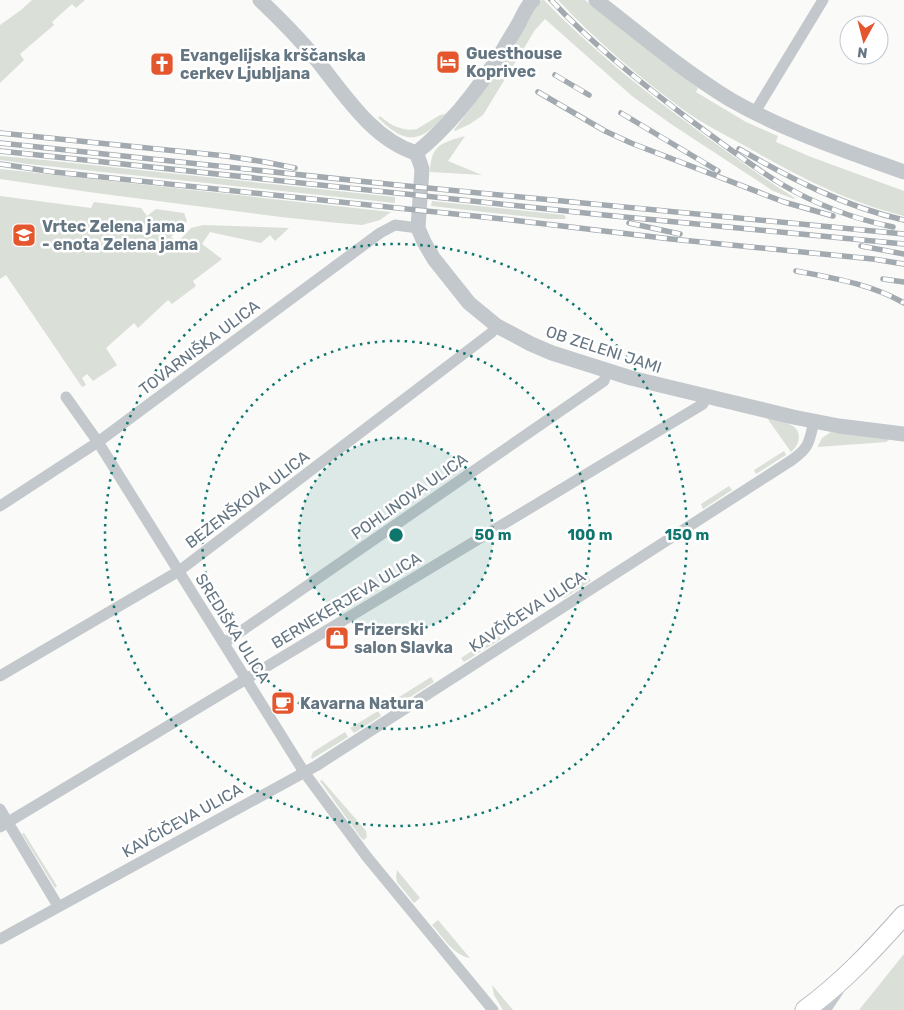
<svg xmlns="http://www.w3.org/2000/svg" width="904" height="1010" font-family="Rubik,sans-serif">
<style>
.green{fill:#dadfd7}
.lines{fill:none;stroke-linecap:round;stroke-linejoin:round}
.primary-casing{stroke:#b5babe;stroke-width:21}
.minor{stroke:#c3c8cc;stroke-width:11}
.tertiary{stroke:#c3c8cc;stroke-width:15}
.primary{stroke:#fff;stroke-width:19}
.rail-casing{stroke:#a2aab0;stroke-width:5.5}
.rail{stroke:#fff;stroke-width:4;stroke-dasharray:11;stroke-linecap:butt}
.ring{fill:none;stroke:#0f766e;stroke-width:2.5;stroke-dasharray:2.5 5}
.labels{text-anchor:middle;stroke-width:5;stroke-linejoin:round;paint-order:stroke}
.poi-label{font-size:16px;font-weight:bold;fill:#657683;stroke:#fff;text-anchor:start}
.street-label{font-size:16px;fill:#657683;stroke:#fff}
.centre{fill:#0f766e;stroke:#fff;stroke-width:2.5}
.ring-label{font-size:15px;text-anchor:middle;font-weight:bold;fill:#0f766e;stroke:#fff;stroke-width:5;stroke-linejoin:round;paint-order:stroke}
</style>
<rect width="100%" height="100%" fill="#fafaf8"/>
<path class="green" d="M32,0h53l-9,8 -4,-4 -20,18 2,3 -34,29 4,6 -24,23v-58l21,-15z
M542,0h2c48,50 101,92 157,133 31,22 61,45 94,65l-1,1 -21,-8 -102,-67 -39,-28 -87,-77 -10,11 -52,85 -13,9 -15,7 -1,-1 26,-34 57,-92z
M558,0h27l113,88 -2,4 50,30 32,14 -2,6 35,15 93,34v25c-54,-13 -103,-38 -150,-65 -24,-14 -50,-26 -73,-43 -43,-32 -86,-68 -123,-108z
M449,110v2c-15,15 -32,36 -55,19 -6,-3 -11,-9 -16,-13l2,-2c10,9 23,16 37,13l23,-14 5,-1z
M465,136l-17,25 34,14 -52,-3c1,-27 11,-29 35,-36z
M0,156l44,4 351,37v6l-367,-39 -28,-4z
M0,169h1l390,43 -11,8 -18,5 -24,-2 -57,-6 -185,-24 -96,-14z
M0,196l91,12 3,-6 47,6 6,8 9,-7 28,4 3,8 -16,16 7,5 13,-14 12,-3 86,3 -14,13 -5,-6 -9,8 -51,-11 -8,12 20,15 -29,22 3,5 -24,18 -4,-4 -30,28 -4,-5 -28,25 11,17 -24,16 -6,-7 -5,4 4,7 -4,2 -76,-112 -6,4z
M432,201l132,14 2,3 -1,1h-16l-118,-13z
M767,418c7,2 17,3 24,7 12,6 9,20 0,27z
M831,432l57,7 1,1 -3,2 -68,5v-1l4,-8z
M784,451l2,4 -30,19 -2,-4z
M729,486l3,4 -29,19 -2,-5z
M588,576l3,5 -27,17 -2,-5z
M498,634l3,5 -37,23 -3,-4z
M431,677l3,5 -35,22 -3,-5z
M378,711l3,5 -27,17 -4,-5z
M345,732l3,5 -36,22 -1,-2 2,-5z
M322,780l44,51 1,6 -3,3 -3,-2 -41,-57z
M24,833l33,53 -2,2 -33,-54z
M397,870l23,28 -6,5 -17,-21 -1,-5z
M438,920l32,38c-17,-3 -27,-21 -38,-33z
M904,954v56h-45z
M492,985l21,25h-10l-9,-15z"/>
<g class="lines">
<g class="primary-casing">
<path id="primary" d="M805,1010c37,-27 69,-61 99,-95"/>
</g>
<path class="minor" d="M755,112l68,-112
M66,397l32,45 148,237 58,93 63,85 126,153
M0,506l98,-64 282,-209 15,-8 23,3
M224,643l380,-262 3,-10
M0,676l179,-105 312,-238 6,-7
M0,809l58,97
M0,827l703,-423 2,-8
M0,939l316,-173 476,-306c18,-13 17,-18 22,-39"/>
<path class="tertiary" d="M260,0c20,19 39,38 56,59 28,35 56,80 100,94
M596,0c44,34 87,71 135,100 54,31 115,51 173,72
M416,153l3,7 3,9 -4,59 6,14 10,17 35,44 28,23 34,18 21,9 79,25 162,39 46,9 65,8
M416,153c35,-28 63,-65 87,-103 5,-9 11,-18 16,-27 4,-8 7,-16 14,-23
M823,1010l14,-21"/>
<use href="#primary" class="primary"/>
<g class="rail-casing">
<path id="rail" d="M551,0c41,44 88,81 135,117 32,23 63,48 97,68 34,20 72,34 110,42
M555,75l34,20
M538,92l67,39 26,12 153,59 49,14
M621,113l97,58
M0,133l226,23 39,6 30,6
M0,143l397,42 507,49
M739,149c53,30 106,58 165,71
M0,151l604,64 300,29
M0,164l54,8 458,48 159,19 202,20 31,5
M629,223l51,11
M861,246l43,8
M796,271c37,7 75,13 108,32
M883,279l21,3"/>
</g>
<use href="#rail" class="rail"/>
</g>
<circle cx="396" cy="535" r="97" fill="#0f766e" fill-opacity=".12"/>
<g class="ring">
<circle cx="396" cy="535" r="97"/>
<circle cx="396" cy="535" r="194"/>
<circle cx="396" cy="535" r="291"/>
</g>
<defs>
<g id="hotel-square" transform="scale(1.25)"><rect x="-9" y="-9" width="18" height="18" rx="4" fill="#e4572e" stroke="#fff"/><path d="M-6-4.5h1.5V1H6V5H4.5V3h-9V5H-6ZM-4 0a1.8 1.8 0 1 1 3.6 0ZM.5 0V-2.5h3Q6-2.5 6 0Z" fill="#fff"/></g>
<g id="church-square" transform="scale(1.25)"><rect x="-9" y="-9" width="18" height="18" rx="4" fill="#e4572e" stroke="#fff"/><path d="M-1.2-6h2.4v3.5h3.3v2.4h-3.3V6h-2.4V-.1h-3.3v-2.4h3.3Z" fill="#fff"/></g>
<g id="school-square" transform="scale(1.25)"><rect x="-9" y="-9" width="18" height="18" rx="4" fill="#e4572e" stroke="#fff"/><path d="M0-5L7-2L0 1L-7-2ZM-4 1L0 2.5L4 1V4Q0 6-4 4Z" fill="#fff"/></g>
<g id="shop-square" transform="scale(1.25)"><rect x="-9" y="-9" width="18" height="18" rx="4" fill="#e4572e" stroke="#fff"/><path d="M-5-2.5h2.3a2.7 3.5 0 0 1 5.4 0H5L5.5 6h-11ZM-1.5-2.5h3a1.5 2.3 0 0 0-3 0Z" fill="#fff"/></g>
<g id="cafe-square" transform="scale(1.25)"><rect x="-9" y="-9" width="18" height="18" rx="4" fill="#e4572e" stroke="#fff"/><path d="M-5.5-4.5H6V0H3Q3 3.5 0 3.5H-2.5Q-5.5 3.5-5.5 0ZM3-3.2v2h1.7v-2ZM-6 4.5H4V6H-6Z" fill="#fff"/></g>
</defs>
<g fill-rule="evenodd">
<use href="#hotel-square" x="448" y="62"/>
<use href="#church-square" x="162" y="64"/>
<use href="#school-square" x="24" y="235"/>
<use href="#shop-square" x="337" y="638"/>
<use href="#cafe-square" x="283" y="703"/>
</g>
<g class="labels">
<g class="poi-label">
<text x="466" y="59">Guesthouse<tspan x="466" dy="18">Koprivec</tspan></text>
<text x="180" y="61">Evangelijska krščanska<tspan x="180" dy="18">cerkev Ljubljana</tspan></text>
<text x="42" y="232">Vrtec Zelena jama<tspan x="42" dy="18">- enota Zelena jama</tspan></text>
<text x="354" y="635">Frizerski<tspan x="354" dy="18">salon Slavka</tspan></text>
<text x="300" y="709">Kavarna Natura</text>
</g>
<g class="street-label">
<text transform="translate(199 347) rotate(-37)" y="6">TOVARNIŠKA ULICA</text>
<text transform="translate(604 349) rotate(18)" y="6">OB ZELENI JAMI</text>
<text transform="translate(409 496) rotate(-35)" y="6">POHLINOVA ULICA</text>
<text transform="translate(247 499) rotate(-37)" y="6">BEZENŠKOVA ULICA</text>
<text transform="translate(346 600) rotate(-31)" y="6">BERNEKERJEVA ULICA</text>
<text transform="translate(527 611) rotate(-33)" y="6">KAVČIČEVA ULICA</text>
<text transform="translate(233 628) rotate(58)" y="6">SREDIŠKA ULICA</text>
<text transform="translate(182 820) rotate(-29)" y="6">KAVČIČEVA ULICA</text>
</g>
</g>
<circle cx="396" cy="535" r="8" class="centre"/>
<g class="ring-label">
<text x="493" y="540">50 m</text>
<text x="590" y="540">100 m</text>
<text x="687" y="540">150 m</text>
</g>
<g transform="translate(864 40) rotate(187)"><circle r="24" fill="#ffffff" stroke="#c1c8cd"/>
<path d="M0-4L9 19L0 12L-9 19Z" fill="#e4572e"/>
<text y="-8" font-size="14" font-weight="bold" text-anchor="middle" fill="#657683">N</text>
</g>
</svg>
